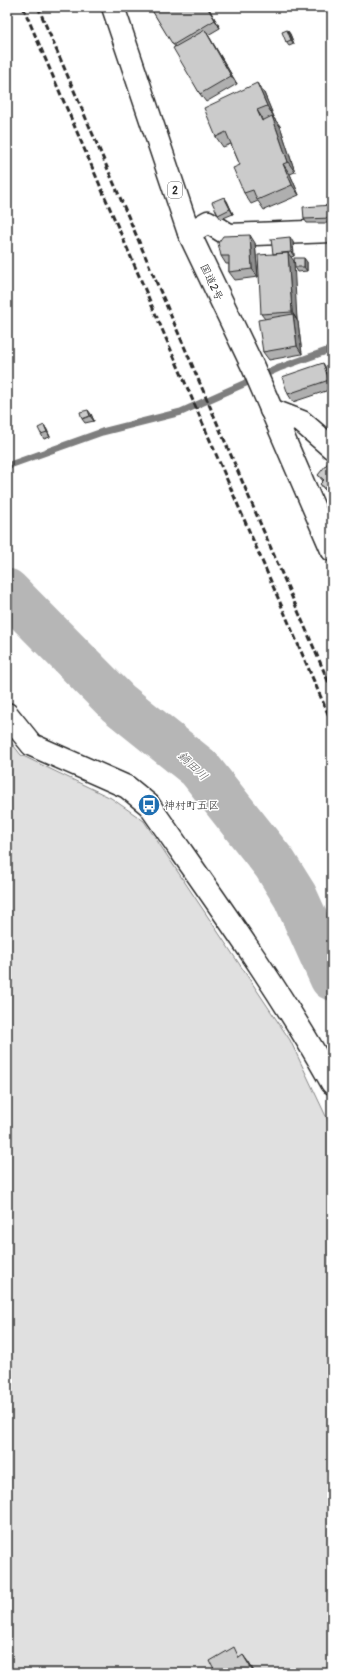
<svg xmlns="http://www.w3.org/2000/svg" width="339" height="1680" font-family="Pangolin,'Klee One',sans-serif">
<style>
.green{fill:#e0e0e0;stroke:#868686}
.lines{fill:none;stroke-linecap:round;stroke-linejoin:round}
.stream{stroke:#7e7e7e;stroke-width:7}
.river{stroke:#b6b6b6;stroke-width:45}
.minor-casing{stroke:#2b2b2b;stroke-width:25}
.highway-casing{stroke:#2b2b2b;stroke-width:25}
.minor{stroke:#fff;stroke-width:22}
.highway{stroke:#fff;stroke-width:22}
.rail{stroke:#2b2b2b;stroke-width:3;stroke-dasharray:6 3;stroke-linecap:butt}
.wall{fill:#afafaf;stroke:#2b2b2b}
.shaded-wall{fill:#8e8e8e;stroke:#2b2b2b}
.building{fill:#cbcbcb;stroke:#2b2b2b}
.labels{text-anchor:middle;stroke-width:3;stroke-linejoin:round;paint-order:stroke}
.shield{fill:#fff;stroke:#6b6b6b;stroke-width:1}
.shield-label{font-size:10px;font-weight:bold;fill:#2b2b2b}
.street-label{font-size:11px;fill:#2b2b2b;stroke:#fff}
.poi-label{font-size:11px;fill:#2b2b2b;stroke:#fff;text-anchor:start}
.water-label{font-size:12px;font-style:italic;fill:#5c5c5c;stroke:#fff}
</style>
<rect width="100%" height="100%" fill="#fff"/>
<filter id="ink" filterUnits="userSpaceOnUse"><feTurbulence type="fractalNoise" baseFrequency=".025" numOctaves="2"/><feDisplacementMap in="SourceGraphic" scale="8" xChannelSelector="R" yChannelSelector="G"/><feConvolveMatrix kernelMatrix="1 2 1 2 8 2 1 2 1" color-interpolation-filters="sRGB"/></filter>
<g filter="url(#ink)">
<path class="green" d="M7,737l14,18 90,43 33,23 146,219 42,89v544h-325z"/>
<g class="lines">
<path class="stream" d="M7,466l95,-34 79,-20 98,-44 53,-19"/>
<path class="river" d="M7,591l111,112 81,65 76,96 20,32 37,82"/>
<g class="minor-casing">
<path id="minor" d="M189,233l19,-11 21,13 103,-4
M271,410l31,12 30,26
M7,714l25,31 95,42 22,18c63,91 129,181 183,278"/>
</g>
<g class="highway-casing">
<path id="highway" d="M113,7l76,226 64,134 79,183"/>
</g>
<use href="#minor" class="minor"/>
<use href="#highway" class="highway"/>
<path class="rail" d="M23,7l309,716
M38,7l294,683"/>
</g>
<path class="wall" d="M150,7h58l12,21 -12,7 29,49 -31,18 -6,-8 -25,-47z
M287,30l3,4 4,10 -5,2 -3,-4z
M264,93l10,24h-1l7,9 15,46 -5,2 9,21 -35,15 -6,-9 -7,3 -7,-11 -4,-28 -9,-21 -8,3 -7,-10z
M224,197l3,4 6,13 -12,5 -3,-4z
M332,205v18h-25l-3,-4z
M293,242l1,14 -3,1 6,63 1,2 4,32 -33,6 -6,-8 2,-33 -4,-5 12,-60z
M255,243l3,34 -23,3 -6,-8v-8h-3l-5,-8z
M307,262v9l-9,1 -3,-5z
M328,371l2,4 2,-1v15l-39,13 -5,-8z
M91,414l3,7 -9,2 -3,-4z
M44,425l3,5 3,7 -6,2 -3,-5z
M332,461v35l-8,-7 -4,-5 3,-3 -5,-6z"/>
<path class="shaded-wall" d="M207,7h1l12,21 -5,-8z
M205,30l5,8 27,46 -6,-8z
M287,30l3,4 4,10 -3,-4z
M257,83l7,10 10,24 -7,-11z
M257,110l7,11h-2z
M272,116l8,10 15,46 -7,-10z
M283,164l7,10 9,21 -7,-10z
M224,197l3,4 6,13 -3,-5z
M250,235l5,8 3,34 -6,-8z
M290,237l3,5 1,14 -3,-4z
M288,253l6,8 3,59 -5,-8z
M304,258l3,4v9l-3,-4z
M293,314l5,8 4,32 -5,-8z
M323,363l5,8 4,10v4l-3,-5z
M88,410l3,4 3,7 -4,-5z
M44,425l3,5 3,7 -3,-5z
M243,1655l6,8 6,10h-1z"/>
<path class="building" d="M150,7h57l8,13 -42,25z
M205,30l26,46 -31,18 -27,-46z
M287,30l4,10 -5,2 -4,-10z
M257,83l10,23 -10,4 5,11 10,-5 16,46 -5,2 9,21 -35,15 -4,-10 -9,3 -11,-25 7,-3 -14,-33 -10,5 -12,-29z
M224,197l6,12 -12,6 -6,-13z
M332,205v13l-28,1 -1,-12z
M250,235l2,34 -23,3v-16h-8l-3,-13 5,-7z
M290,237l1,15 -18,2 -2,-15z
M288,253l4,59 -31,2 -3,-59z
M294,258h10v9h-9z
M293,314l4,32 -34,6 -5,-32z
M332,361v12l-3,-11z
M323,363l6,17 -41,14 -6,-17z
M332,374v12l-3,-11z
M88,410l2,6 -8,3 -2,-7z
M44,425l3,7 -6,2 -3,-6z
M330,460l2,1v33l-12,-10 4,-4 -6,-5z
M234,1647l5,11 4,-3 11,18h-38l-6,-12z"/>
</g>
<defs>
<g id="bus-disc" transform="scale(1.15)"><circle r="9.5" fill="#1f6fb2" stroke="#fff"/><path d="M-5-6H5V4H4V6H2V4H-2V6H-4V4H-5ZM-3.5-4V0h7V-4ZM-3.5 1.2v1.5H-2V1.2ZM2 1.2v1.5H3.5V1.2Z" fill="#fff"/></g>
</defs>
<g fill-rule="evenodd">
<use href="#bus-disc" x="149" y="805"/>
</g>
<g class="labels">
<rect class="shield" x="168" y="182" width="14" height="16" rx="3"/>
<g class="shield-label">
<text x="175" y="194">2</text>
</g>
<g class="street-label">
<text transform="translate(212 282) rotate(65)" y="4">国道2号</text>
</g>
<g class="poi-label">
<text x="164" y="809">神村町五区</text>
</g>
<g class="water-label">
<text transform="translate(193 766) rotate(44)" y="4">鍋田川</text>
</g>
</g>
<rect width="339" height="1680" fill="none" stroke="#fff" stroke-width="24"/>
<rect x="12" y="12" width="315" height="1656" fill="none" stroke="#2b2b2b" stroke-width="1.5" filter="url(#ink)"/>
</svg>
